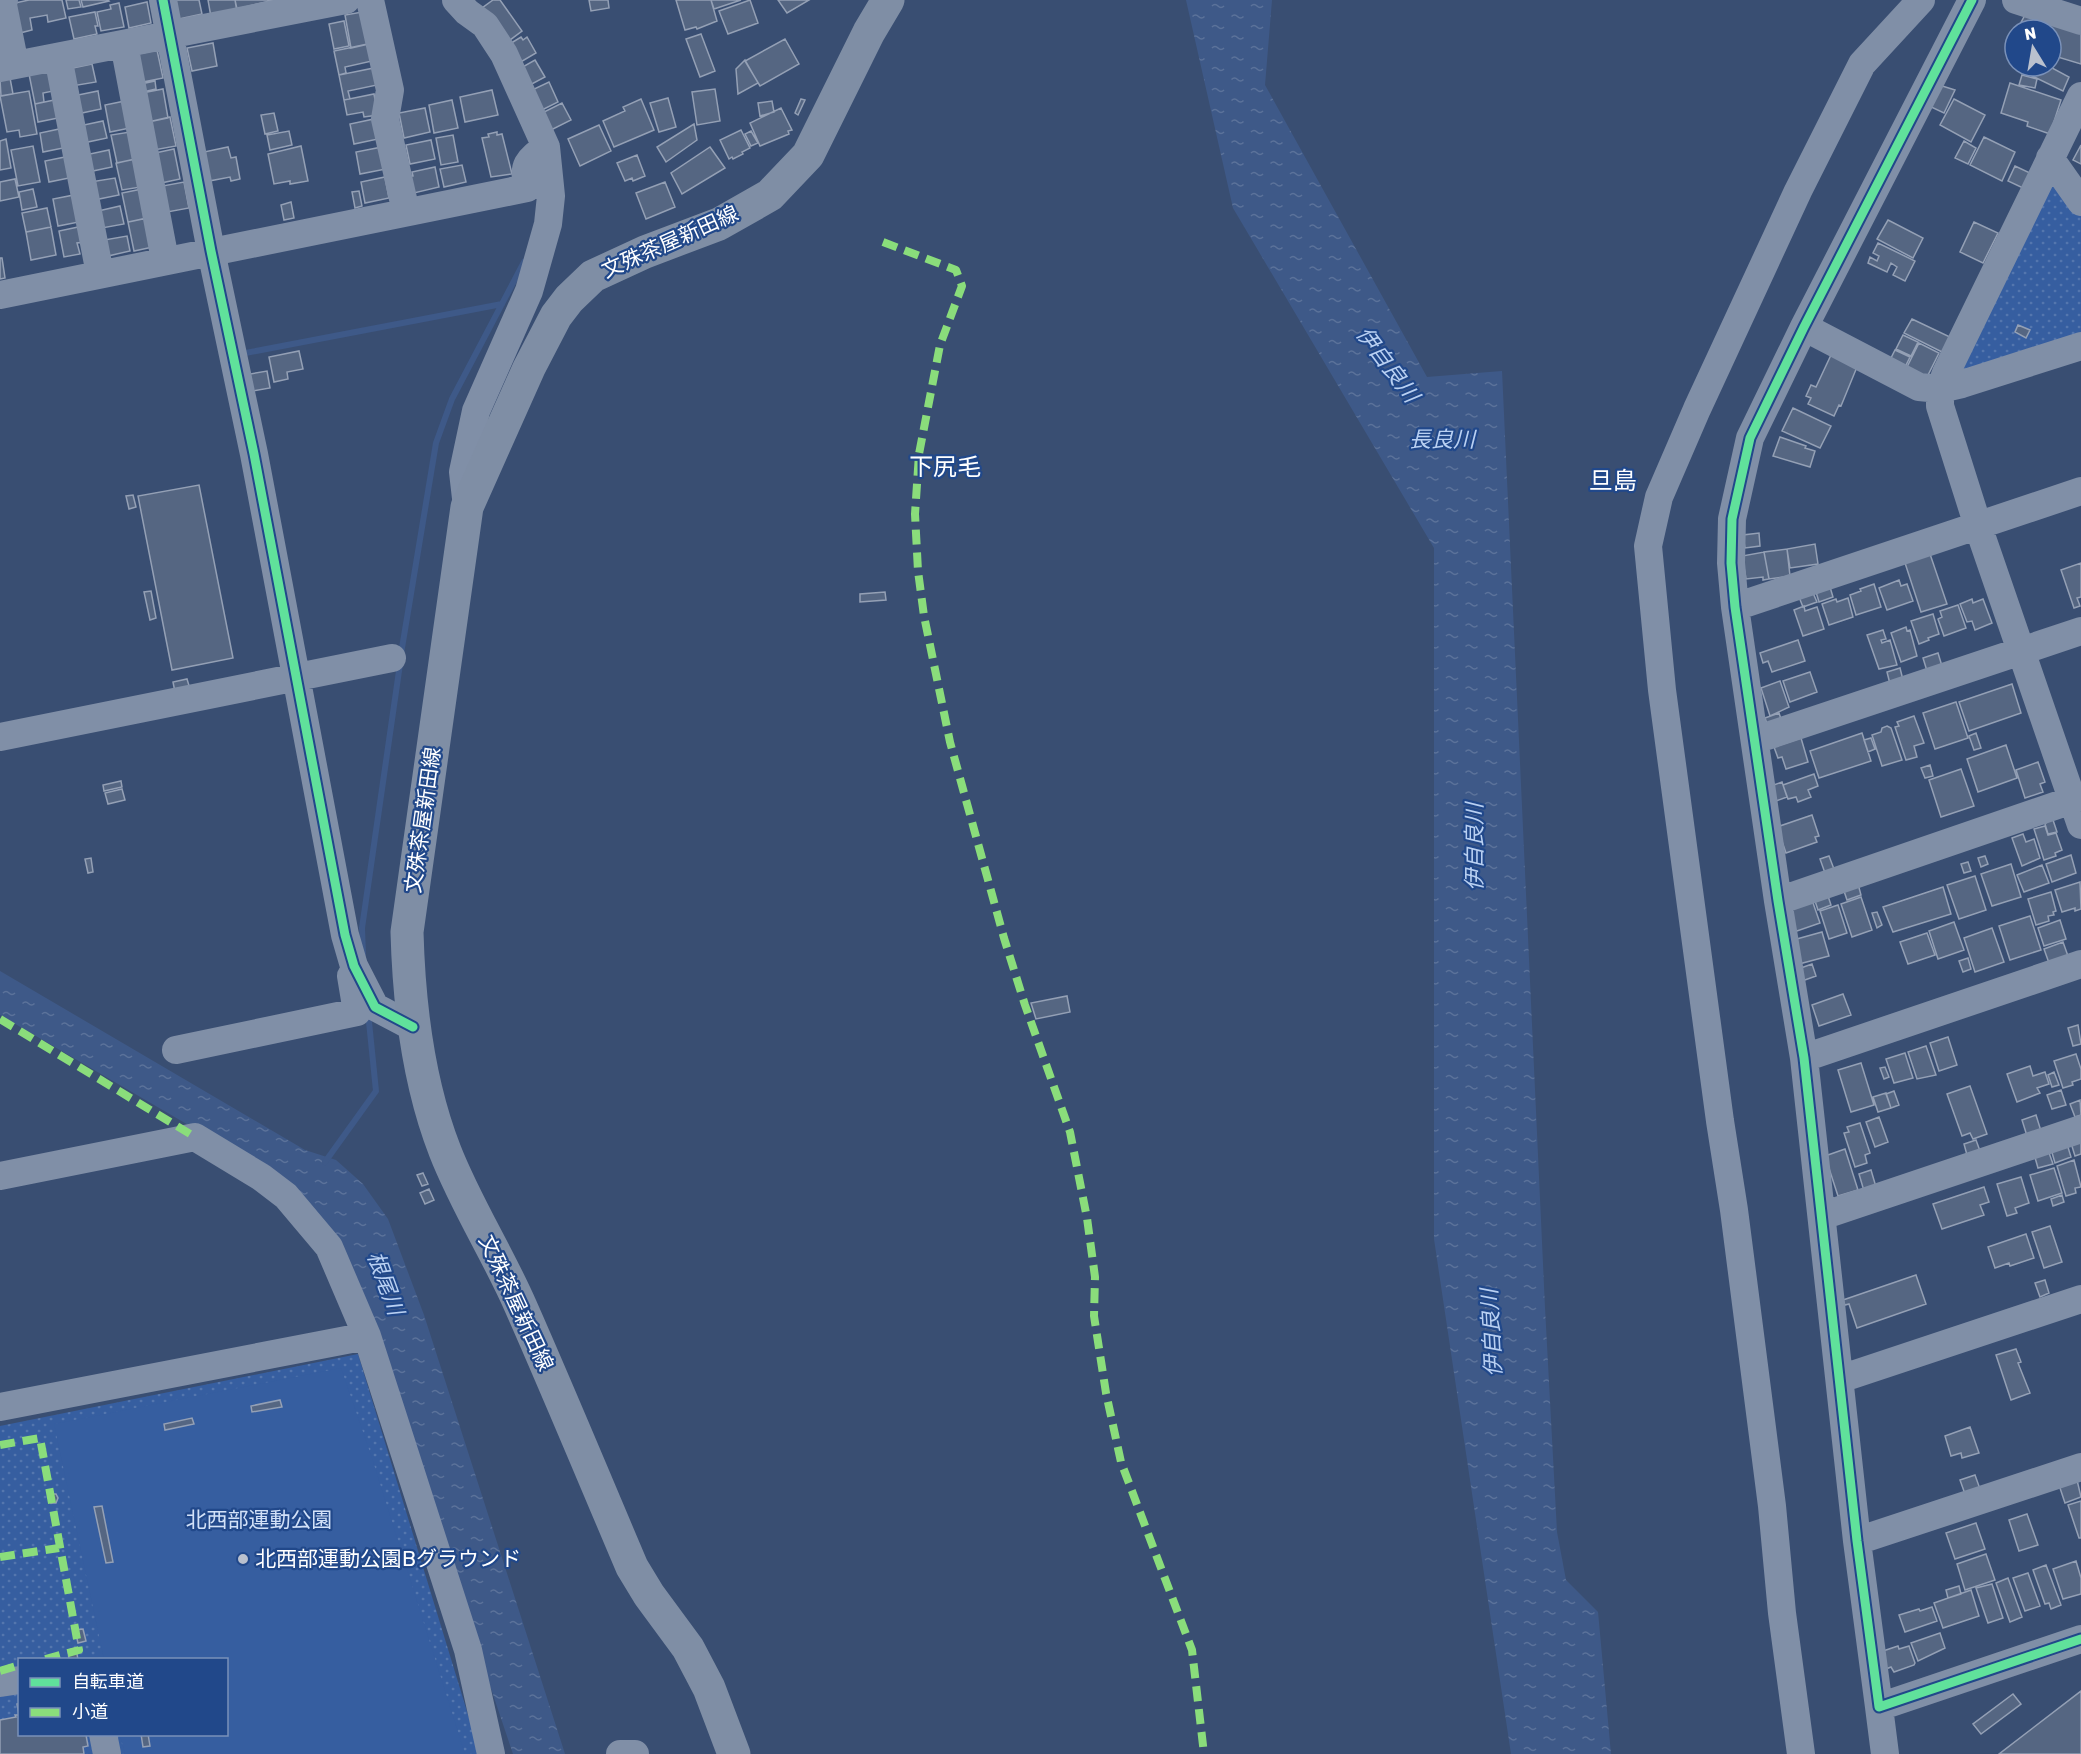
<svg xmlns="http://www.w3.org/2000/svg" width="2081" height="1754" font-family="Rubik,'Noto Sans JP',sans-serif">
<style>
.park{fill:url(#park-dots);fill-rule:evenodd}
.garden{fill:#365ea0}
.water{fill:url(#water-ripples)}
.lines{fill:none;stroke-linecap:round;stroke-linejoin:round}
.stream{stroke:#3e5988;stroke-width:6}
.building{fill:#556682;stroke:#94a0b5;stroke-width:1.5}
.minor{stroke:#808fa7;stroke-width:28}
.major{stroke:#7f8ea5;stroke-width:33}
.quiet{stroke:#8add7b;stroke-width:8;stroke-dasharray:15 8;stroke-linecap:butt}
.cycleway-casing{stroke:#21488a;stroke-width:13}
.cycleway{stroke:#60e19b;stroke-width:9}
.poi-dot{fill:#bac1ce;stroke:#21488a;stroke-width:2}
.labels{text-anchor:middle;stroke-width:4.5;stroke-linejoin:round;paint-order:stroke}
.street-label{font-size:21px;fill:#fff;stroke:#21488a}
.park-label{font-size:21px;fill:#d2e1f8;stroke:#21488a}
.poi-label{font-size:21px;fill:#fff;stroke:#21488a;text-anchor:start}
.water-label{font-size:22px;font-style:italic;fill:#b9d0f2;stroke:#21488a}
.quarter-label{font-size:24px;fill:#fff;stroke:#21488a}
</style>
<defs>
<pattern id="park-dots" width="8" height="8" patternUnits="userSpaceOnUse" patternTransform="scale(1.5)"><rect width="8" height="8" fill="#365ea0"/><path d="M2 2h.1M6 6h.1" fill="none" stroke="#5476ae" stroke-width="1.8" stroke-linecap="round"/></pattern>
<pattern id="water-ripples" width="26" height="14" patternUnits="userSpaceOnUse" patternTransform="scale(1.5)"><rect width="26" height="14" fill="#3e5988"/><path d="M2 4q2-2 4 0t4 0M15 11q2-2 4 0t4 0" fill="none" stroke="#5b729a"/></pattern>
</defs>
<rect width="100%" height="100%" fill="#394e72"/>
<path class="park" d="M2050,180l31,34v122l-119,40 -6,-5z
M358,1354l122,400h-480v-328zM20,1660h206v74h-206z"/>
<path class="garden" d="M341,1368l31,90 93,296h-340l-5,-19 106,-1v-74l-122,-1 -50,-235z"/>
<path class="water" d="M1186,0h86l-7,85 162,292 75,-6 43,937 12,224 9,48 32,32 13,142h-100l-77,-515v-691l-201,-340z
M0,971l305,179 31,10 27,24 25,35 36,96 141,439h-52l-173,-514 -49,-55 -291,-170z"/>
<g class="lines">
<path class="stream" d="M240,354l262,-50
M401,654l35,-211 16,-44 72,-137
M363,954l-1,-26 38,-264
M325,1162l51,-71 -8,-79"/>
</g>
<path class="building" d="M29,0h33l4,18 -18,4 -1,-7 -17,3 2,12 -12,3 -5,-30z
M66,0h13l2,7 -13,2z
M81,0h27l1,1 -26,6z
M175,0h24l3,14 -23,5z
M208,0h27l2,12 -26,5z
M235,0h39l-37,9z
M493,0h7l22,31 -16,12 -24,-35z
M589,0h19l1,8 -18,3z
M676,0h35l6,21 -20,8 -1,-2 -11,3z
M711,0h30l-27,9z
M750,0l8,23 -30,11 -9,-23z
M778,0h31l-22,13z
M147,2l4,21 -22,5 -4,-21z
M119,3l5,24 -23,4 -4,-19 14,-3 -1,-4z
M95,12l3,14h-3l2,8 -23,5 -5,-22z
M362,12l7,32 -18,4 -6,-33z
M2026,13l11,6 -6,11h-14z
M2042,20l39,12v32l-30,-9v-25h-12z
M344,21l5,25 -15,3 -5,-25z
M701,34l14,37 -15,6 -14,-38z
M521,37l2,3 4,-3 9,16 -17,10 -11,-18z
M785,39l14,25 -39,22 -15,-25z
M213,43l4,23 -25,5 -5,-23z
M368,44l4,17 -27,6 1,6 -7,2 -5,-24z
M157,50l6,28 -25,5 -5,-28z
M535,60l10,17 -17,9 -9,-17z
M745,60l13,23 -20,11 -2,-25z
M2051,60l4,2 -3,6 17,9 -6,14 -43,-21 2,-4h29z
M92,64l4,18 -24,4 -4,-17z
M374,68l3,17 -29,6 2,8 -6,1 -5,-25z
M54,69l4,21 -15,3 1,9 -9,2 -6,-30z
M2022,75l15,4 -2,9 -16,-3z
M10,78l3,16 -12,2 -1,-16z
M155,81l1,8 -13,3 -2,-8z
M549,82l9,20 -16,8 -10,-20z
M2010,83l51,17 -11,34 -23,-8 1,-4 -27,-9z
M1939,85l16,5 -11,23 -15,-7z
M163,89l5,29 -20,4 -6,-29z
M715,89l5,32 -23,4 -5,-33z
M492,90l6,25 -33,7 -5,-25z
M29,91l8,43 -17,3 -1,-7 -12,2 -7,-36z
M98,91l3,18 -24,5 -4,-18z
M374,94l4,21 -14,2 -1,-5 -16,3 -3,-15z
M668,98l8,29 -17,5 -9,-29z
M59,99l4,18 -25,5 -3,-18z
M641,99l13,31 -40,17 -11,-26 22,-10 -2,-4z
M801,99l4,1 -7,15 -3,-2z
M1954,99l31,16 -14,27 -31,-17z
M452,100l6,28 -24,5 -5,-28z
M125,101l5,27 -20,4 -5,-27z
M772,101l2,11 -14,4 -2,-13z
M562,103l9,17 -20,10 -9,-17z
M425,108l5,24 -26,6 -5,-25z
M781,108l11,22 -4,1 1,3 -29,12 -10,-23z
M274,113l4,18 -13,3 -4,-19z
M170,117l6,29 -22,4 -6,-28z
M374,119l4,20 -24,5 -4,-20z
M103,121l4,17 -24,5 -4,-17z
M694,124l3,16 -31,22 -9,-15z
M599,125l12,26 -31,15 -12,-27z
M64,128l4,19 -25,5 -3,-19z
M741,130l9,18 -8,4 1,2 -10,5 -1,-2 -3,2 -9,-19z
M289,131l3,14 -22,5 -3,-15z
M751,131l7,12 -7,3 -6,-12z
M130,132l5,27 -18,4 -6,-28z
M497,132v3l5,-1 10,40 -21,3 -9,-39 7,-1 -1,-3z
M453,135l5,27 -17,3 -5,-27z
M1984,137l31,15 -13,29 -32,-16z
M6,139l5,29 -11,2v-29z
M431,140l4,19 -25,5 -4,-19z
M1964,141l12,7 -8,16 -13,-6z
M2081,145v19l-8,-4z
M33,146l7,36 -22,4 -7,-36z
M301,146l7,35 -18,3v-3l-16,3 -6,-30z
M228,147l3,11 5,-1 4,22 -9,2 -1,-4 -21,4 -5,-29z
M382,147l4,22 -26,5 -4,-22z
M710,147l15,21 -43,26 -11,-21z
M174,149l6,30 -19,4 -6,-30z
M109,150l3,17 -24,5 -3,-17z
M637,155l8,21 -12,5 -1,-3 -7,3 -8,-18z
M70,156l4,21 -25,5 -4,-21z
M136,159l5,28 -19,3 -6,-27z
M462,165l4,17 -22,5 -4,-18z
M2015,166l15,7 -7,15 -15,-7z
M435,167l4,20 -25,6 -10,-15 9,-2 -1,-4z
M385,177l4,21 -24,5 -4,-21z
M115,178l4,17 -25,5 -4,-18z
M15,179l4,18 -19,4v-19z
M184,182l5,26 -27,5 -5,-26z
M665,182l10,25 -29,12 -10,-26z
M33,189l4,18 -15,3 -3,-18z
M142,189l6,29 -20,4 -6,-29z
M359,191l3,15 -7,2 -3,-16z
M74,195l5,27 -21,4 -5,-27z
M291,202l3,16 -10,2 -3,-15z
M120,206l4,18 -22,4 -4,-17z
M47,208l4,19 -25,5 -4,-19z
M147,218l6,29 -19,4 -6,-29z
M1888,220l35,18 -10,20 -36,-19z
M1974,222l24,11 -15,30 -23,-11z
M83,226l3,16 -9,1 3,11 -16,3 -5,-26z
M51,227l5,28 -25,5 -5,-28z
M127,236l3,15 -22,5 -4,-16z
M1878,243l37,18 -10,20 -12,-6 4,-8 -6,-4 -4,9 -19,-9 2,-6 7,4 2,-5 -6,-3z
M0,258h2l3,20 -5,1z
M1912,319l38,18 -8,15 -38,-19z
M2018,325l12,5 -4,8 -11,-6z
M1903,335l15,7 -7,14 -15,-7z
M1919,343l20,10 -12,24 -20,-10z
M1895,350l15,7 -5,10 -15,-7z
M299,351l4,18 -16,3 1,7 -14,3 -5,-25z
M1831,355l26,12 -16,39 -2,-1 -5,11 -26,-12 3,-6 -5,-2 5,-11 5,2z
M267,371l3,17 -17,3 -3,-17z
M1793,408l38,18 -11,22 -38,-17z
M1780,437l26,9 -1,2 10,3 -5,16 -37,-11z
M199,485l34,173 -61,12 -34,-174z
M133,495l3,12 -7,2 -3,-13z
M1759,533l1,13 -15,2 -2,-13z
M1815,544l3,20 -28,4 -3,-19z
M1787,549l3,27 -21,3 -5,-27z
M1764,552l5,27 -6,1v-3l-17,2 -4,-23z
M1930,554l17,50 -26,8 -16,-49z
M2081,563v34l-4,1 3,8 -6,2 -13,-38z
M1899,580l2,6 6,-2 6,17 -26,9 -8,-22z
M1874,584l7,23 -25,8 -6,-20 11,-4 -1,-2z
M1830,587l3,10 -14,5 -3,-10z
M151,591l5,27 -6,2 -6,-28z
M885,592l1,8 -26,2v-8z
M1813,593l4,9 -14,5 -4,-10z
M1848,598l5,19 -24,8 -7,-21 14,-5 1,3z
M1972,599l1,4 10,-4 9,24 -17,7 -3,-9 -5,1 -7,-18z
M1958,605l8,23 -22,8 -6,-17 4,-2 -2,-6z
M1804,606l1,5 12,-4 7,22 -21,7 -9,-26z
M1933,614l6,20 -11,4 1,2 -10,4 -8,-23z
M1906,627l1,4 3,-1 7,26 -16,6 -10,-29z
M1883,630l3,9 -5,1 1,3 8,-3 7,25 -18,4 -12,-34z
M1798,640l7,21 -33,11 -4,-11 -5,2 -3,-10z
M1938,653l4,13 -15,5 -4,-13z
M1900,668l3,12 -13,4 -3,-12z
M1810,672l7,20 -27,10 -7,-21z
M187,679l3,10 -15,3 -2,-10z
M1780,681l9,26 -19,9 -9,-28z
M2012,684l9,29 -52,18 -10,-29z
M1956,702l12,36 -33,11 -12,-36z
M1779,713l3,9 -14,5 -3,-9z
M1914,716l10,27 -10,3 3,11 -11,3 -11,-33 4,-1 -2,-4z
M1887,726l4,2 11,32 -20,6 -10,-31 9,-3 1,-4z
M1862,733l9,28 -52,17 -9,-27z
M1976,733l5,15 -7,2 -5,-14z
M1801,738l7,24 -22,7 -4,-12 -4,1 -4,-11z
M1871,738l4,11 -7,3 -4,-12z
M2006,745l11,33 -39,14 -11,-33z
M2038,762l7,20 -5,2 3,8 -18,6 -9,-28z
M1930,765l3,11 -8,2 -4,-10z
M1961,769l13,37 -33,11 -12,-37z
M1814,774l4,12 -10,4 3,7 -13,5 -2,-5 -8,2 -5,-14z
M121,781l1,6 -18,4 -1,-6z
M1782,782l5,15 -11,4 -5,-15z
M122,789l3,11 -17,4 -3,-11z
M1812,815l7,21 -4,1 2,5 -31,11 -9,-26z
M2052,817l5,15 -9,2 -3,-10z
M2045,826l3,9 8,-2 6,17 -7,3 1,3 -12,4 -10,-31z
M2023,834l3,8 8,-3 6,19 -18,8 -10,-28z
M2071,855l5,18 -24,9 -6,-18z
M1829,856l5,13 -9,4 -5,-14z
M1985,856l3,8 -7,3 -3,-9z
M91,858l2,14 -5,1 -3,-14z
M1968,862l3,9 -7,2 -3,-9z
M2011,864l10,33 -29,9 -11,-32z
M2042,865l7,18 -25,9 -7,-17z
M1975,876l11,34 -27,9 -12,-34z
M2080,882l1,27 -6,2v-3l-13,4 -7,-22z
M1858,884l3,11 -14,5 -4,-12z
M1943,887l8,27 -58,18 -10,-25z
M2051,892l5,19 -3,1 1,3 -6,1 1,5 -13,4 -8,-26z
M1827,893l4,12 -13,5 -4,-12z
M1861,897l11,33 -20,7 -11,-33z
M1812,900l8,23 -26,9 -2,-25z
M1838,905l9,28 -18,6 -9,-28z
M1877,912l5,13 -5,3 -5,-15z
M2030,916l11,34 -31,10 -11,-34z
M2060,920l6,19 -22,7 -6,-18z
M1954,922l10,28 -26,9 -9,-28z
M1992,928l12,34 -29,10 -11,-34z
M1822,932l7,24 -30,8 -6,-24z
M1927,933l8,22 -27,9 -8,-22z
M2063,942l5,14 -19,7 -5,-14z
M1968,958l3,11 -8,3 -4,-11z
M1812,964l4,12 -14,5 -4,-12z
M1843,994l8,21 -32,11 -7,-21z
M1067,996l3,16 -34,7 -5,-16z
M2078,1025l3,19 -8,2 -5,-18z
M1948,1037l9,28 -18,6 -9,-28z
M1926,1046l10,29 -19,4 -9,-27z
M1905,1053l8,25 -19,5 -8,-24z
M2076,1054l5,15v10l-9,3 1,3 -10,3 -9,-27z
M1861,1063l13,42 -23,7 -13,-42z
M2030,1066l3,10 12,-4 4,12 -12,4 3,5 -23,9 -10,-28z
M1885,1067l4,10 -5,2 -4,-11z
M2054,1072l5,13 -7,2 -4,-12z
M1970,1086l17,48 -14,5 -3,-6 -8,3 -15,-42z
M2061,1090l5,15 -14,4 -5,-14z
M1894,1091l5,14 -8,3 -5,-14z
M1886,1093l5,15 -13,4 -5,-15z
M2080,1100l1,15 -6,2 -5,-13z
M2036,1115l5,16 -14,5 -5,-16z
M1879,1117l9,25 -13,5 -9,-25z
M1860,1123l10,30 -5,2 2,8 -12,4 -11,-34 5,-1 -2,-5z
M1976,1140l4,11 -13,4 -3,-11z
M2081,1140v14l-6,2 -4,-13z
M2067,1144l4,13 -16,6 -4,-14z
M1845,1149l13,41 -20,6 -13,-40z
M2048,1150l5,14 -15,4 -4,-14z
M2074,1160l7,27 -6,1 1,5 -10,3 -9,-30z
M2054,1168l8,25 -24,8 -8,-26z
M1871,1170l5,17 -12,4 -5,-17z
M423,1173l5,11 -6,2 -5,-11z
M2021,1177l8,26 -14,5 2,5 -10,3 -10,-32z
M1984,1187l5,15 -9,3 4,10 -42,14 -9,-25z
M429,1189l5,11 -9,4 -5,-11z
M2062,1195l2,7 -11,4 -2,-7z
M2050,1226l12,36 -18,6 -12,-36z
M2026,1234l8,24 -24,8 -1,-3 -14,5 -7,-21z
M1916,1275l10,29 -69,24 -8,-24 -4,1 -2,-5z
M2045,1280l4,13 -9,4 -5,-14z
M2016,1349l5,13 -3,1 12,30 -19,7 -15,-45z
M280,1400l2,7 -30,5 -1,-6z
M192,1418l2,6 -29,6 -1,-6z
M1970,1427l9,26 -17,5 -1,-5 -10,3 -6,-20z
M1975,1475l5,14 -15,5 -5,-14z
M2077,1480l4,17 -16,6 -6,-18z
M51,1494h5l2,4 -2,5h-5l-2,-4z
M2081,1501v37h-2l-11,-33z
M102,1506l11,56 -7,1 -12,-56z
M2027,1514l11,31 -19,6 -10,-31z
M1976,1523l9,26 -30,10 -9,-26z
M1986,1554l9,26 -30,10 -8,-26z
M2076,1561l5,17v16l-18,5 -10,-30z
M2046,1565l15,40 -10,4 -2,-6 -4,1 -12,-34z
M2028,1573l12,33 -15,5 -12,-33z
M2008,1578l14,39 -12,5 -14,-39z
M1992,1584l11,34 -15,5 -12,-35z
M1959,1586l2,8 -13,4 -2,-8z
M1971,1590l8,26 -36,12 -9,-25z
M1932,1607l5,14 -32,11 -6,-17 20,-6 1,2z
M83,1629l3,12 -8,2 -3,-13z
M1940,1633l5,15 -27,13 -7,-18z
M1898,1646l1,3 10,-3 6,17 -1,2 -20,7 -3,-5 -5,2 -6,-17z
M76,1648l2,12h-9l-1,-10z
M2081,1691v63h-82z
M2013,1694l8,10 -40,30 -8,-10z
M20,1703v31l66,1 2,11 -5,1 1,7h-84v-34l16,-3 -1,-2h4l-2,-11z
M141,1734h7l2,12 -7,1z"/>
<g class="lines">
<path class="minor" d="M4,0h-2l13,65
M163,0l48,251 43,203 91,481 9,31 21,41 38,20
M370,0l20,90 -5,29 21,93
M456,0l11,12 18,13 19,29 42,93 5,49 -3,28 -19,67 -53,120 -13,61 4,35
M1972,0l-168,327 -54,111 -18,81 -1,44 4,44 43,294 26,157 53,483 22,166 202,-68
M2016,0l65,21
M124,44l41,216
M58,57l42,217
M0,68l346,-68
M2081,96l-135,277 -6,16v17l38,120 103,299
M2050,158l31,44
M0,295l527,-107c-4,-24 0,-27 19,-41
M1804,327l115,60 21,2 22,-5 119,-38
M1735,607l346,-116
M0,737l392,-79
M1755,740l326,-109
M1778,901l303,-104
M176,1050l181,-38 -6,-36
M1804,1058l277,-94
M0,1176l195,-39 66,40 25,19 43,51 38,89 101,314 23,104
M1822,1216l259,-87
M1840,1379l241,-80
M0,1407l367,-71
M1857,1541l224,-74
M0,1683l20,-3
M1879,1707l6,47
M103,1734l4,20
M620,1754h15
M1801,1754l-19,-141 -10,-107 -38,-296 -14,-89 -58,-431 -14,-144 11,-49 38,-88 101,-218 64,-127 59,-64"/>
<path class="major" d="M734,1754l-25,-66 -21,-40 -39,-53 -17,-28c-37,-87 -73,-174 -111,-260 -23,-53 -55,-102 -76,-156 -27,-69 -36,-145 -38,-219l60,-425 62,-139 27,-52 13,-17 24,-23 52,-24 74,-28 51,-29 38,-40 61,-123 19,-32"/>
<path class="quiet" d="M883,242l73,28 6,16 -22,59 -21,109 -4,60 3,57 6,45 26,126 54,196 21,67 45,127 17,86 8,59 -1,39 12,77 15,69 71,188 12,104
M0,1019l195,118
M0,1445l40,-7 39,212 -37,10
M0,1557l59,-9
M0,1671l20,-6"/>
<g class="cycleway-casing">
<path id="cycleway" d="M163,0l48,251 43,203 91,481 9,31 21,41 38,20
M1972,0l-168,327 -54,111 -18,81 -1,44 4,44 43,294 26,157 53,483 22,166 202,-68"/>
</g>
<use href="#cycleway" class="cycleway"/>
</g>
<circle class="poi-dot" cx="243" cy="1559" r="6"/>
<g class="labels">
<g class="street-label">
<text transform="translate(670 242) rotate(-24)" y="7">文殊茶屋新田線</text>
<text transform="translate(423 820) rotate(-82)" y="7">文殊茶屋新田線</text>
<text transform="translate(516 1303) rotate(65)" y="7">文殊茶屋新田線</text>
</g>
<g class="park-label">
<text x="259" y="1527">北西部運動公園</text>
</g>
<g class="poi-label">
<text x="255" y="1566">北西部運動公園Bグラウンド</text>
</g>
<g class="water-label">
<text transform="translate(1388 364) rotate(53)" y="8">伊自良川</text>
<text x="1442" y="447">長良川</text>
<text transform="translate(1474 847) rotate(-90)" y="8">伊自良川</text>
<text transform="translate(386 1283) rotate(70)" y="8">根尾川</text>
<text transform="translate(1491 1333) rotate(-93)" y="8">伊自良川</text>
</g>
<g class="quarter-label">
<text x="945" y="475">下尻毛</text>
<text x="1613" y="489">旦島</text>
</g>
</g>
<rect x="18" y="1658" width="210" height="78" fill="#21488a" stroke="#7a91b9" stroke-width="1.5"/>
<rect x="30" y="1678" width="30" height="9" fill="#60e19b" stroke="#7a91b9" stroke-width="1.5"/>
<text x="72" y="1688" font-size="18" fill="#ffffff">自転車道</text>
<rect x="30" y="1708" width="30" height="9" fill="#8add7b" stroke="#7a91b9" stroke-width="1.5"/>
<text x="72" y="1718" font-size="18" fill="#ffffff">小道</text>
<g transform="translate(2033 48) rotate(349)"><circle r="28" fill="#21488a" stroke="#7a91b9" stroke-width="1.5"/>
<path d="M0-4.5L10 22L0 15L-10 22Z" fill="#bac1ce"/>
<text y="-9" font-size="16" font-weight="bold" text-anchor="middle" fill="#ffffff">N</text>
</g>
</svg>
